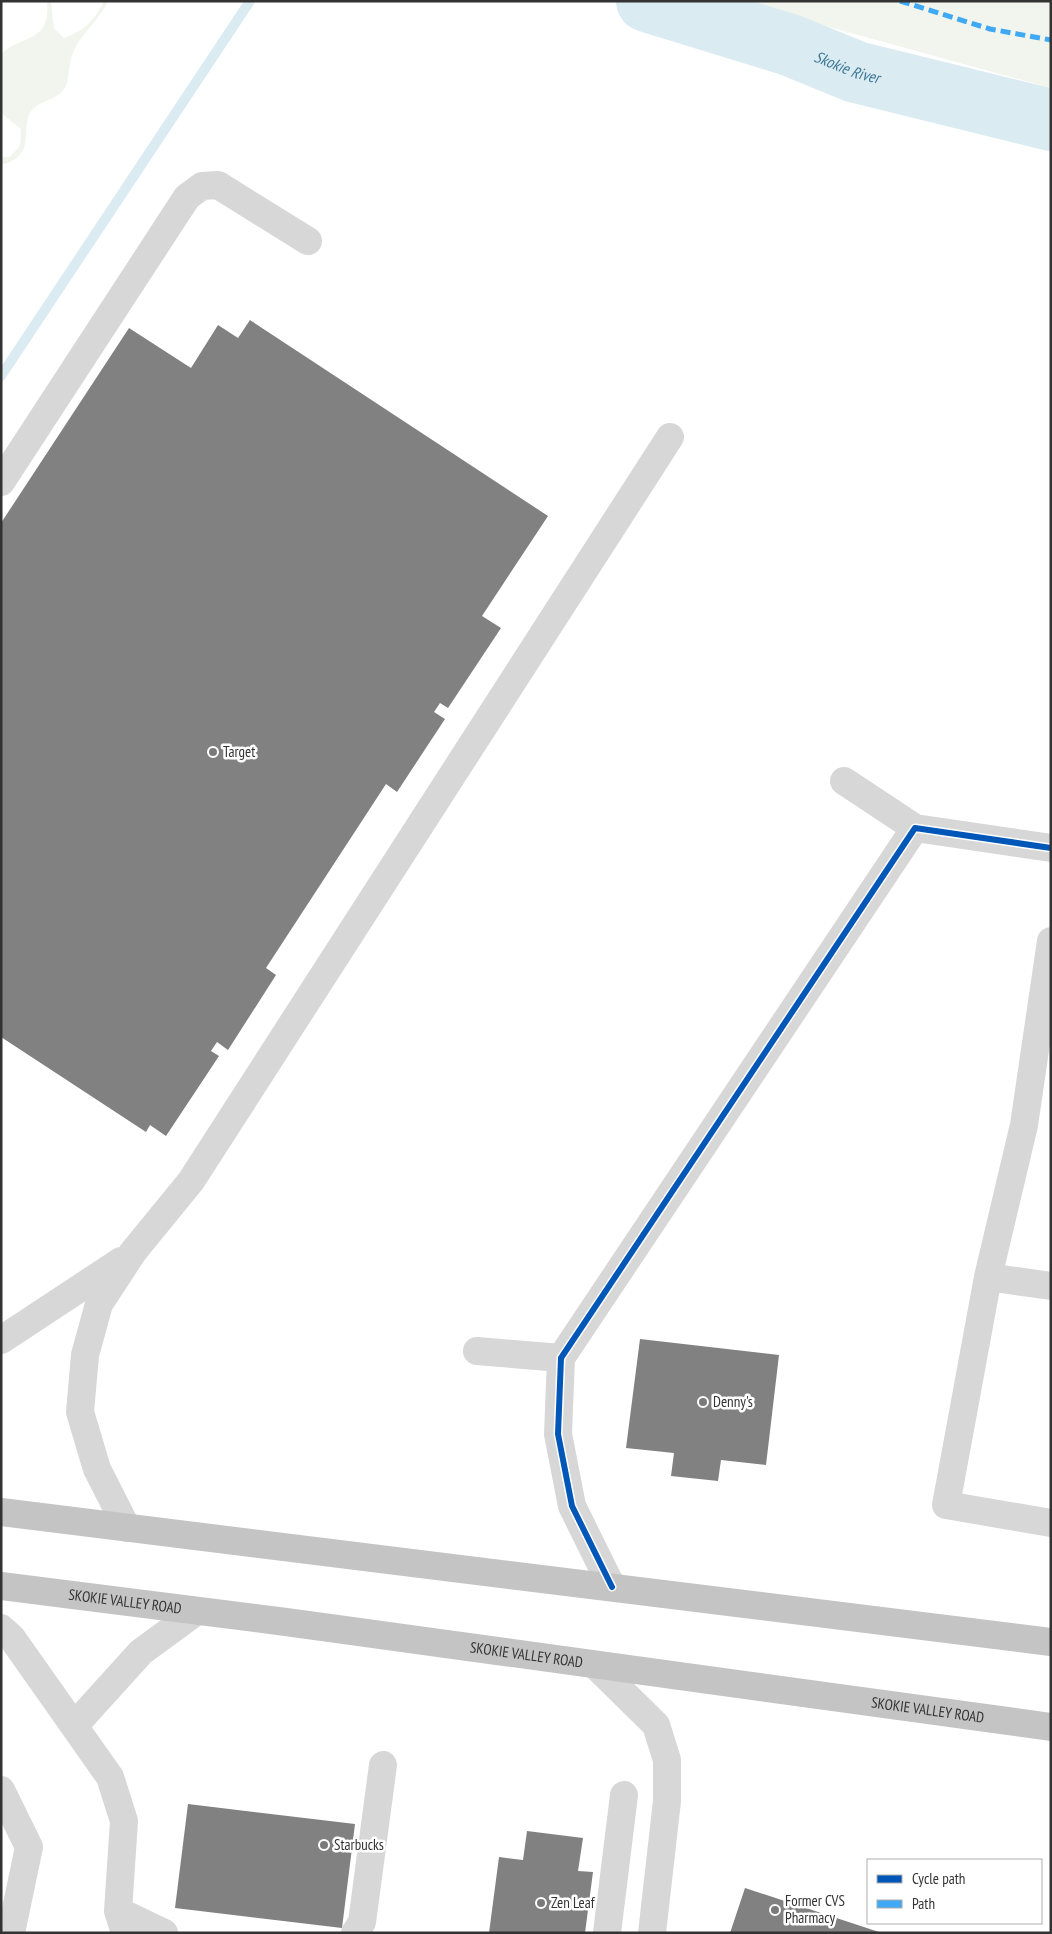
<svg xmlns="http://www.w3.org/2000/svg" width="1052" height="1934" font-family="'PT Sans Narrow',sans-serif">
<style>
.green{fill:#f2f5ed}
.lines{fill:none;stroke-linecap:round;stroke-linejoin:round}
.stream{stroke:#dbebf2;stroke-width:10}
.river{stroke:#dbebf2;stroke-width:62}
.building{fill:#818181}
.minor{stroke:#d7d7d7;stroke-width:28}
.highway{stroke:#c4c4c4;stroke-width:28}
.quiet{stroke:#3fa9f5;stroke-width:5;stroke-dasharray:10 5;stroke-linecap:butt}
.cycleway-casing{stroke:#fff;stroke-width:9}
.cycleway{stroke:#0057b8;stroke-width:6}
.poi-dot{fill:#7a7a7a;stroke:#fff;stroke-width:2}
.labels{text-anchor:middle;stroke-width:5;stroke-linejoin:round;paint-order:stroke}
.poi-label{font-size:15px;fill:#333;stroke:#fff;text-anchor:start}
.street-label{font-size:15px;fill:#333;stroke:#fff}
.water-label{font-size:16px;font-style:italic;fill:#3f7997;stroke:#fff}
</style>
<rect width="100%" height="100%" fill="#fff"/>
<!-- green -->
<path class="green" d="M47,1H51L54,28L64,38C84,31 95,20 104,1H108C99,21 79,35 72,56C68,65 70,82 64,89C54,102 38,100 30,113C22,128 32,148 15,159C10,162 7,164 1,164V157H10L20,146L21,129L1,113V54C22,34 51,44 47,1Z
M735,1H1051V88Z"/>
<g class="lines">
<!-- stream -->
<path class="stream" d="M1,376L250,1"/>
<!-- river -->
<path class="river" id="s1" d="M647,1L790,45L856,72L1051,120"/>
</g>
<!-- building -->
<path class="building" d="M250,320L548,516L482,616L501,628L448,708L440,703L434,712L445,719L397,792L386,784L266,968L276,975L228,1050L217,1042L211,1051L219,1056L166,1136L150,1125L146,1132L1,1037V523L129,328L191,368L218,325L238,338Z
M640,1339L779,1355L766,1465L721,1460L718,1481L671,1476L674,1453L626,1448Z
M188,1804L355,1824L342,1928L175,1908Z
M527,1831L583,1838L578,1871L593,1872L585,1933H489L499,1857L523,1860Z
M745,1888L879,1932V1933H730Z"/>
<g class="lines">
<!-- minor -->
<path class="minor" d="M1,482L187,197L202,186L218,185L308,241
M844,781L915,828
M1051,941L1024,1125L988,1277L1051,1286
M988,1277L946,1505L1051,1523
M1,1340L121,1261
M477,1351L561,1358
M127,1528L97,1469L80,1412L85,1355L99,1304L133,1252L191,1181L670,437
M612,1587L572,1506L558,1434L561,1358L915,828L1051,848
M1,1628L12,1638L110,1777L124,1821L118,1911L125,1933
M595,1665L656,1725L667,1760V1801L652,1933
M74,1726L141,1652L197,1611
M1,1790L29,1847L11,1933
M118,1911L164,1933
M355,1933L362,1922L383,1765
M607,1933L624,1795"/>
<!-- highway -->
<g class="highway">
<path d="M1,1512L1051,1642"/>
<path id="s2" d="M1,1586L286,1622L1051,1727"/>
</g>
<!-- quiet -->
<path class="quiet" d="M900,1L990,29L1051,40"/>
<defs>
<path id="cycleway" d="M612,1587L572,1506L558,1434L561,1358L915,828L1051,848"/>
</defs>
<!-- cycleway casing -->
<use href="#cycleway" class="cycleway-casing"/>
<!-- cycleway -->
<use href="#cycleway" class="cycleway"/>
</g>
<!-- markers -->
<g class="poi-dot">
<circle cx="213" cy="752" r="5"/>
<circle cx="703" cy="1402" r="5"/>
<circle cx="324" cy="1845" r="5"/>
<circle cx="541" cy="1903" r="5"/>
<circle cx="775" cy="1910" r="5"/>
</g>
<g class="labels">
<!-- poi labels -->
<g class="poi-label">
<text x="223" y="757">Target</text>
<text x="713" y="1407">Denny's</text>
<text x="334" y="1850">Starbucks</text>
<text x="785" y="1906">Former CVS<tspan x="785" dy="17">Pharmacy</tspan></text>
<text x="551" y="1908">Zen Leaf</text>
</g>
<!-- street labels -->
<g class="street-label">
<text dy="5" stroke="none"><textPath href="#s2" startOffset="125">SKOKIE VALLEY ROAD</textPath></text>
<text dy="5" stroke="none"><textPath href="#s2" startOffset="530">SKOKIE VALLEY ROAD</textPath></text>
<text dy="5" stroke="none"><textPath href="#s2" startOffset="935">SKOKIE VALLEY ROAD</textPath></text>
</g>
<!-- water labels -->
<g class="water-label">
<text dy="6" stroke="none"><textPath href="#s1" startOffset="211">Skokie River</textPath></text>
</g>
</g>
<!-- border -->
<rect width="1052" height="1934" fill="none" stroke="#333333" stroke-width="5"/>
<!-- legend -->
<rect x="867" y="1859" width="175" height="65" fill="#ffffff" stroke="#adadad"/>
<rect x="877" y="1875" width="25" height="8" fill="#0057b8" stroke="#adadad"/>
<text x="912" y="1884" font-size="15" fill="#333333">Cycle path</text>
<rect x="877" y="1900" width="25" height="8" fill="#3fa9f5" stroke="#adadad"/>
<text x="912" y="1909" font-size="15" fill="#333333">Path</text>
</svg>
